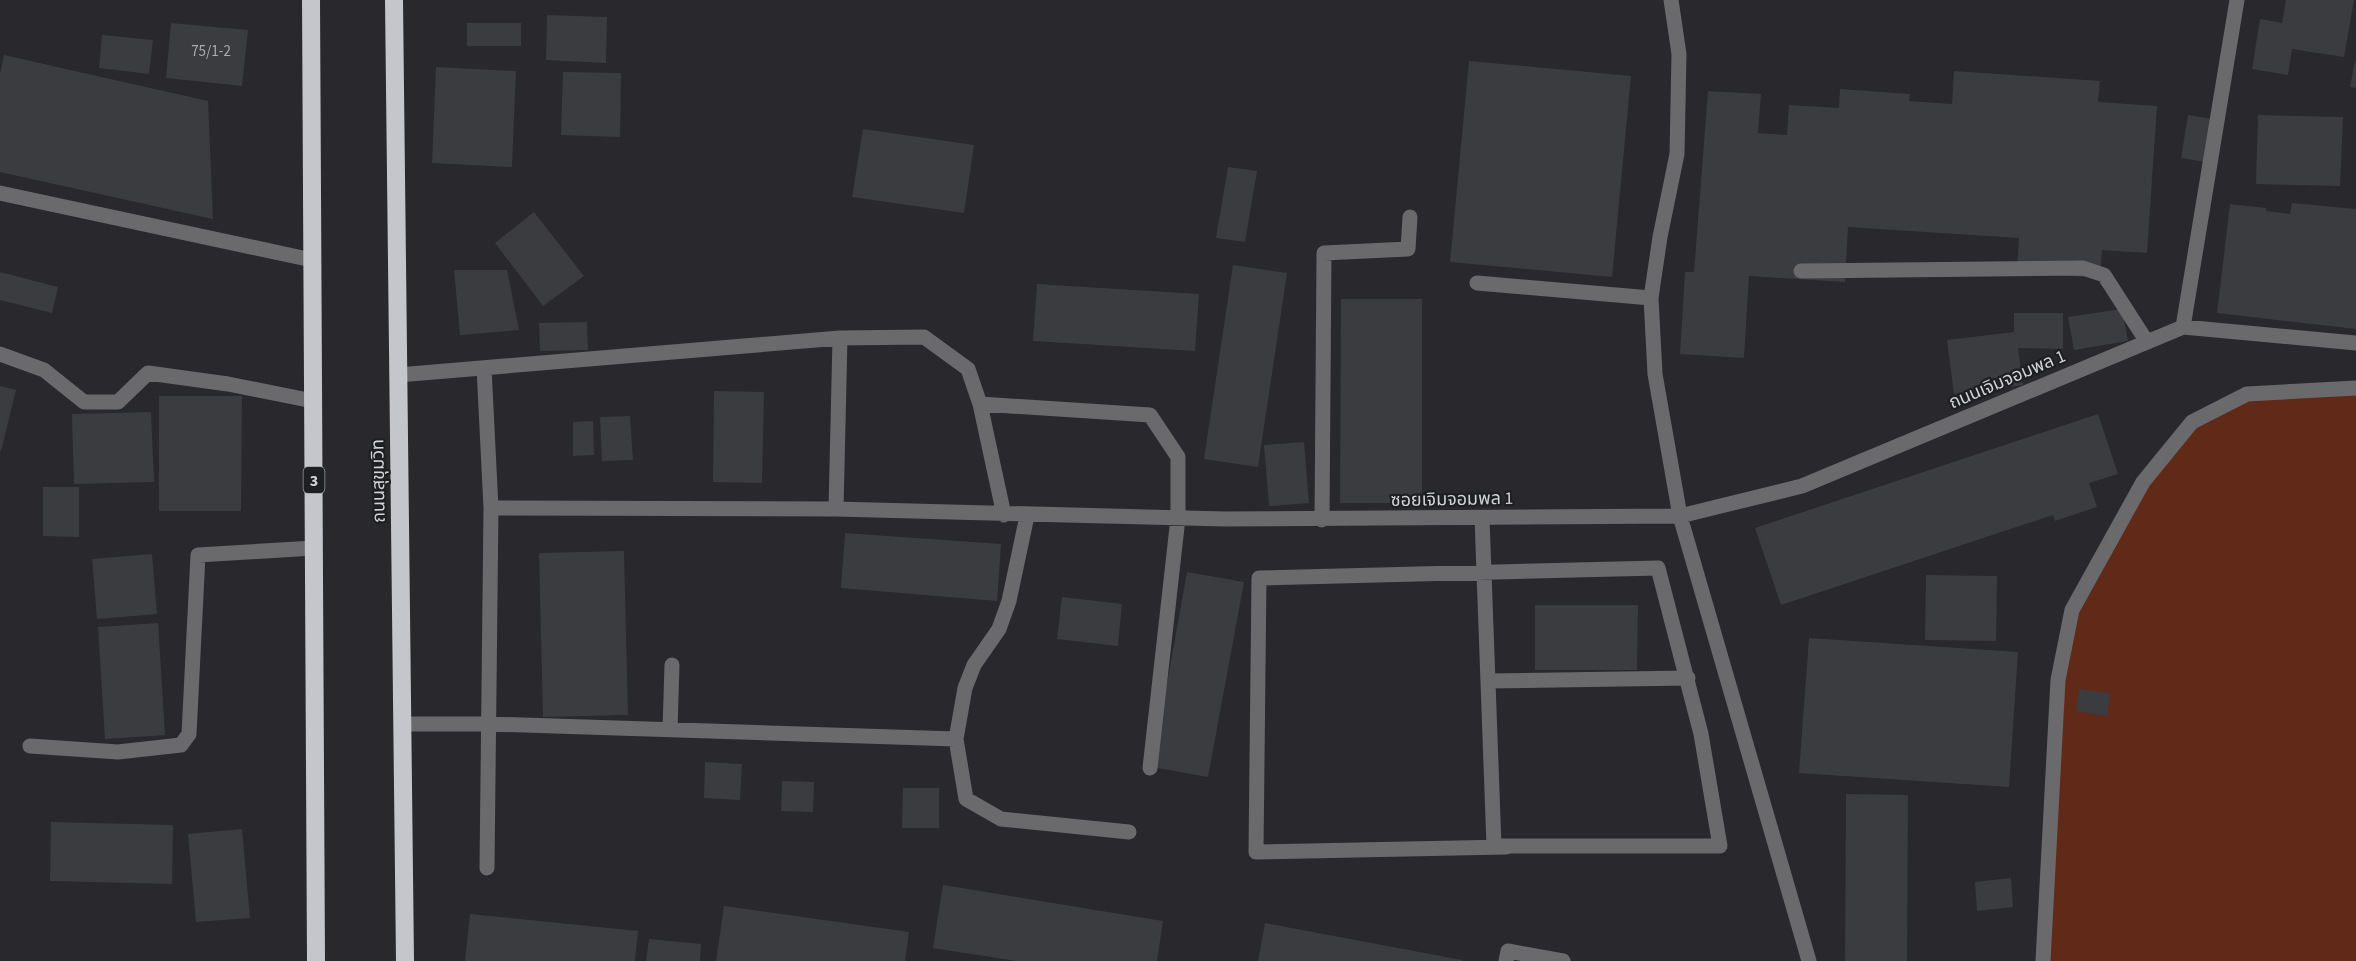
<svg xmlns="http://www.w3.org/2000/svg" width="2356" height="961" font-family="'Source Sans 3','Noto Sans Thai',sans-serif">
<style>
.grass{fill:#602918}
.building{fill:#3b3c40}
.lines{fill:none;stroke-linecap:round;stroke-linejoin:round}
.minor{stroke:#6a6a6c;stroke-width:15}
.highway{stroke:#c4c6cb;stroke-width:18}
.labels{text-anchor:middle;stroke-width:4.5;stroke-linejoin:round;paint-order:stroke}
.number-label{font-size:15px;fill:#acadb0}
.shield{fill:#1e1f23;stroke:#9c9da0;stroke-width:1.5}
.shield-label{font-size:16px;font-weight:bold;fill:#d2d3d6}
.street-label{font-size:18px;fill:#d2d3d6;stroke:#1e1f23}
</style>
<rect width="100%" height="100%" fill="#28282d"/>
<!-- grass -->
<path class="grass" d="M2356,388V961H2043L2058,680L2072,610L2143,482L2192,422L2247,394Z"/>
<!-- building -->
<path class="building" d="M2286,0H2354L2344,57L2292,49L2288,75L2252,69L2260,19L2282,23Z
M547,15L607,17L606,63L546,60Z
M171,23L248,30L242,86L166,78Z
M467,23H521V46H467Z
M102,35L153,40L149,74L99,68Z
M4,55L208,101L213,219L0,172V74Z
M1469,61L1631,76L1612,277L1450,262Z
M2355,61H2356V88L2350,87Z
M436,67L516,71L512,167L432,163Z
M1954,71L2100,81L2098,102L2157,106L2147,253L2102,250L2100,278L2017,272L2019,238L1848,227L1845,282L1749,276L1744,358L1680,354L1685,272H1694L1708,91L1761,94L1758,133L1787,135L1789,105L1839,108L1840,89L1910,94L1909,101L1952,104Z
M563,72L621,73L620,137L561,135Z
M2188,115L2212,119L2205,162L2181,158Z
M2258,115L2343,117L2340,186L2256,184Z
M863,129L974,145L964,213L852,197Z
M1228,167L1257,171L1245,242L1216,238Z
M2292,203L2356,209V329L2217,313L2230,204L2266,208V211L2290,214Z
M534,212L584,276L543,306L495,243Z
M1233,265L1287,273L1258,467L1204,459Z
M454,270H507L519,330L460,335Z
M0,272L58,287L52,313L0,300Z
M1037,284L1199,294L1195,351L1033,341Z
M1341,299H1422V503H1340Z
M2122,309L2128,341L2074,350L2068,317Z
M2014,313H2063V349L2018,348L2023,385L1954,394L1947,340L2014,332Z
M587,322L588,350L540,351L539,323Z
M0,386L16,390L1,451H0Z
M714,391L764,392L762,483L713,482Z
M159,396H242L241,511H159Z
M151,412L154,482L74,484L72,414Z
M2098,414L2118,474L2089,483L2097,507L2055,521L2053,515L1781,605L1755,528Z
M630,416L633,460L602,461L600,417Z
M593,421L594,455L573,456V422Z
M1304,442L1309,503L1269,506L1264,445Z
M43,487H79V537L43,536Z
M845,533L1001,544L997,601L841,588Z
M624,551L628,715L543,717L539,553Z
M152,554L157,614L97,619L92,559Z
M1187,572L1244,582L1208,777L1152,767Z
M1926,575L1997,576L1996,641L1925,640Z
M1062,597L1122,604L1118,646L1057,639Z
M1535,605H1638L1637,670H1535Z
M158,623L165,735L105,739L98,627Z
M1809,638L2018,652L2009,787L1799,773Z
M2079,689L2110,693L2107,716L2076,711Z
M705,762L742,764L740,800L704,798Z
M782,781L814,782L813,812L781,811Z
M903,788H939V828H902Z
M1846,794L1908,795L1907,961H1845Z
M51,822L173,825L172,884L50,881Z
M242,829L250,918L196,922L188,834Z
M2011,878L2013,907L1977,911L1975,882Z
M943,885L1163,921L1157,961H1016L933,948Z
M724,906L909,932L905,961H716Z
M470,914L638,931L635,961H465Z
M1265,923L1462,960V961H1258Z
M649,939L701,944L700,961H646Z"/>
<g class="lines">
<!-- minor -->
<path class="minor" d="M1671,0L1679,54L1677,154L1660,237L1651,298L1655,374L1680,516L1809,961
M0,193L312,260
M1801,271L2083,268L2104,275L2147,342
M1477,283L1651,298
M2183,327L2237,0
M0,354L44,370L84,402H118L148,373L228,384L313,401
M484,368L491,508L487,868
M398,375L840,338L924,337L968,369L980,404L1004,515
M980,404L1150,415L1178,457V518L1150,768
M491,508L836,509L1225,519L1680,516L1802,486L2183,327L2356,343
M836,509L840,338
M1482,518L1494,846H1720L1701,734L1658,568L1259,578L1256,852L1506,847
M1322,520L1324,253L1408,249L1410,217
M1488,681L1688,678
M402,724H489L956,739L966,799L1001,819L1129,832
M670,730L672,665
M956,739L965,688L974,665L999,629L1009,601L1027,516
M30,746L118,752L181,745L189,734L198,555L314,548
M1506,961L1508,951L1563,961
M2043,961L2058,680L2072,610L2143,482L2192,422L2247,394L2356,388"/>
<!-- highway -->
<path class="highway" d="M311,0L316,961
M394,0L405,961"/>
</g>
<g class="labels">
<!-- number labels -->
<g class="number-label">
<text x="211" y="56">75/1-2</text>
</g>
<!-- shield labels -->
<rect class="shield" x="303.5" y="467" width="21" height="26" rx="4.5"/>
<g class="shield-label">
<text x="314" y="486">3</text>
</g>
<!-- street labels -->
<g class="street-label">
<text transform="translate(2007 379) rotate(-23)" y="6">ถนนเจิมจอมพล 1</text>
<text transform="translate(378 481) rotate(-91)" y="6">ถนนสุขุมวิท</text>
<text transform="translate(1452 499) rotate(-1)" y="6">ซอยเจิมจอมพล 1</text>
</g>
</g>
</svg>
